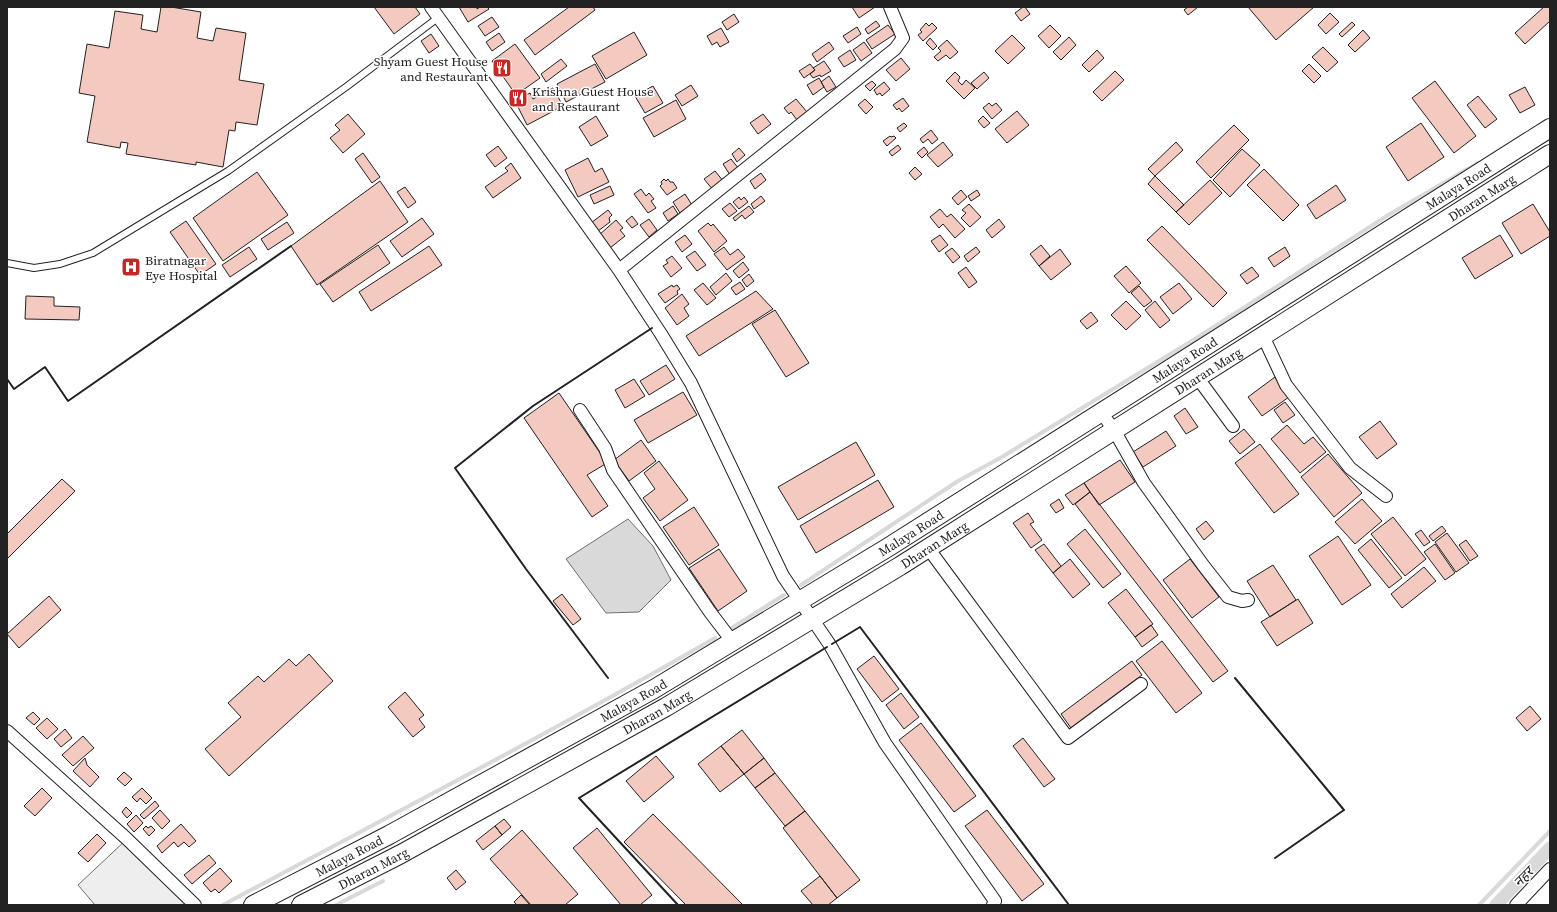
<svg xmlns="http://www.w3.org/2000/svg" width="1557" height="912" font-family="'Source Serif 4','Noto Sans Devanagari',serif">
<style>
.green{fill:#eee;stroke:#6f6f6f}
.water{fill:#d9d9d9;stroke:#6f6f6f}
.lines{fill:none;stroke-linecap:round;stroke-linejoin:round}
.stream{stroke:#d9d9d9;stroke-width:4}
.canal{stroke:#d9d9d9;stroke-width:13}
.building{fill:#f3c9c0;stroke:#222}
.service-casing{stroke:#222;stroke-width:8}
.minor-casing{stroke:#222;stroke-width:14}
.primary-casing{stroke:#222;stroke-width:20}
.service{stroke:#fff;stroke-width:6}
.minor{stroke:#fff;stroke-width:12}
.primary{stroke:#fff;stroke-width:18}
.wall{stroke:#222;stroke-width:2}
.labels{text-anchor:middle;stroke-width:3;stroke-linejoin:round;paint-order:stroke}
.poi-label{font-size:13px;fill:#222;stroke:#fff;text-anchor:start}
.street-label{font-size:13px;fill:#222;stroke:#fff}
.water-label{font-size:14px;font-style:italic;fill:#222;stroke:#fff}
</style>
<rect width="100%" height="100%" fill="#fff"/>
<!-- green -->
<path class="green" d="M127,839L195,905H95L78,885Z"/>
<!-- water -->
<path class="water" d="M628,519L653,546L671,580L639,612L606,613L566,559Z"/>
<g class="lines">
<!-- stream -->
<path class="stream" d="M801,585L958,481L1002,457L1195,339L1390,214L1478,163
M727,631L784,595
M223,905C387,817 554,731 715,638
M336,905L383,881
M1479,905L1550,831"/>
<!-- canal -->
<path class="canal" d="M1496,905L1550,848"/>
</g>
<!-- building -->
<path class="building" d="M161,7H171L201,12L197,38L213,41L216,28L246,33L239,80L264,84L257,125L236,122L235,131L229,130L223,167L196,162V165L126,154L128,143L121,142L120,148L87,142L95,96L79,93L87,44L109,48L115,11L143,15L141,29L157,32Z
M374,7H415L420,14L394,34Z
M459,7H477V9L480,7H487L489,9L468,22Z
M569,7H593L595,10L535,55L524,40Z
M852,7H875L859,18Z
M1023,7H1025L1030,14L1021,21L1015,13Z
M1188,7H1198L1188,15L1184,10Z
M1248,7H1314L1276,40Z
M1544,7H1550V21L1525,44L1515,33Z
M1330,13L1339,22L1326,34L1318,25Z
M734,14L739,22L727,30L722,22Z
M492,17L499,27L485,36L478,26Z
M876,21L880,26L868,34L865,29Z
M1352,22L1355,25L1342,37L1339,34Z
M926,23L929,26L932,23L937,28L923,41L918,35L922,32L920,30Z
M888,25L895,34L872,49L866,40Z
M1050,25L1061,36L1049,48L1038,36Z
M857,27L861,34L848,43L843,36Z
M721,28L729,42L720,47L717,42L712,45L707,36Z
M1363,30L1370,38L1355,52L1348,45Z
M634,32L647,55L606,79L592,56Z
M499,33L505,42L492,51L486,42Z
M431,34L439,46L429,53L421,41Z
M1012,35L1025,48L1008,64L995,51Z
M1069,37L1076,45L1061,60L1053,52Z
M930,38L937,46L933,50L926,43Z
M947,40L958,52L950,59L946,55L938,61L934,57L941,51L938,48Z
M829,42L834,49L817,62L812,54Z
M864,42L872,53L861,61L853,50Z
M515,44L540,78L516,95L492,61Z
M1323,47L1338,62L1327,72L1312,57Z
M850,50L856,60L844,67L838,58Z
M1097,50L1104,58L1089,72L1082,65Z
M901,58L910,69L896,81L886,70Z
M561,59L567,66L546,82L541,74Z
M824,61L831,71L821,77L820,75L813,78L810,74L815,70L813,68Z
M595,64L605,82L566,102L557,84Z
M810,64L815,70L804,78L799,71Z
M1309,64L1321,76L1314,83L1302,71Z
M1115,71L1124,80L1102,101L1093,92Z
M955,72L960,77L958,81L962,85L966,80L975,88L964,99L946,81Z
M984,72L989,78L977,89L971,83Z
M829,76L836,87L827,92L821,82Z
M819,78L824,87L813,95L807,85Z
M872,81L876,85L870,91L865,86Z
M1435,81L1476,136L1454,153L1412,98Z
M884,82L890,89L882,96L880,93L877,95L874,90Z
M691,85L698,96L682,106L675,95Z
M653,86L663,103L645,113L635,96Z
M1525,87L1535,105L1520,113L1509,95Z
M553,88L563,106L527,125L515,101L530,93L533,99Z
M1478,96L1497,119L1485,128L1467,105Z
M903,98L909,106L902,112L899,108L897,110L893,105Z
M796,99L807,112L797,120L791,112L789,114L784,108Z
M865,99L873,107L866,114L858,105Z
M676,100L686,119L654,137L643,118Z
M989,103L992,106L996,103L1002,110L992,119L983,108Z
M1017,111L1029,125L1007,143L995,129Z
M348,114L365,134L343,153L330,138L340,130L335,125Z
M763,114L771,124L758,134L750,123Z
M596,116L608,136L591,146L579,127Z
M983,116L990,123L984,128L978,121Z
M904,123L907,126L900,132L897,128Z
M1421,123L1444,157L1408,181L1386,147Z
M1234,125L1249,140L1211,178L1196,162Z
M931,130L938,139L932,144L928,139L923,143L920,139Z
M890,136L891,137L894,136L896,138L887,146L883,141Z
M943,142L953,155L938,167L927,155Z
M1176,142L1183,150L1155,176L1148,169Z
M898,145L901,149L892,156L889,152Z
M498,146L507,158L495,167L486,155Z
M924,147L928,152L922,158L917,153Z
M739,148L745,155L737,162L732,154Z
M1242,149L1260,165L1230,197L1213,180Z
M363,153L380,177L372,183L355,159Z
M588,158L595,172L602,168L609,182L578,197L565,170Z
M731,159L739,169L730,175L723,164Z
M511,163L521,178L493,198L485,187L508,171L505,168Z
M915,167L922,174L915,180L909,173Z
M1264,169L1299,205L1283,221L1247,185Z
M715,171L724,182L713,190L704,179Z
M257,172L288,215L223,261L193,218Z
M761,173L766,180L755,189L750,181Z
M1155,176L1184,205L1176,212L1148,184Z
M664,179L666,181L668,179L670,182H673L677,188L667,195L660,186L662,184L661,182Z
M1210,180L1222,193L1189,225L1176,212Z
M380,181L408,222L317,285L291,246Z
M1336,185L1346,200L1316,219L1307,205Z
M610,186L614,195L594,204L590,195Z
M405,187L416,202L408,208L397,192Z
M641,189L646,196L649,193L654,199L651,201L656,208L648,213L634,194Z
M961,190L967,197L958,205L952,198Z
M977,190L980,195L971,201L968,196Z
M685,194L692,205L680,213L673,202Z
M761,196L765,201L754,209L751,204Z
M739,197L741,200L744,197L748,202L739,209L733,202Z
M730,203L737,211L729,217L722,209Z
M969,204L981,217L970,227L961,218L966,213L962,210Z
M1533,204L1550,232V236L1521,254L1502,223Z
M673,206L678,214L668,221L663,213Z
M749,206L754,212L745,219L742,215L735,221L733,218Z
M940,209L947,217L951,214L965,229L955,238L943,224L939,228L930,217Z
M608,210L612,215L609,218L610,222L598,231L591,223Z
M632,216L638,224L632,228L626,221Z
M422,218L434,234L402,257L390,241Z
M649,219L657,230L649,237L640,225Z
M999,219L1005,227L992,238L986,230Z
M616,220L623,228L620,230L625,236L610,248L599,235Z
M186,221L216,264L200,275L170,232Z
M287,222L294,233L268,250L261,239Z
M708,223L711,226L713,224L727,241L714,252L698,231Z
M1162,226L1227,293L1213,307L1147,240Z
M685,235L692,244L682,252L675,242Z
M940,235L948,245L939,252L931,241Z
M1500,235L1513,256L1475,279L1462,258Z
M378,245L390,263L333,302L320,284Z
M1041,245L1050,256L1039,266L1030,254Z
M429,246L442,265L371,311L359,292Z
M249,247L257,259L230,277L222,265Z
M724,247L730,255L738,249L745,257L727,270L714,254Z
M976,247L980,252L968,262L964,256Z
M1285,247L1290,256L1274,267L1268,258Z
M952,248L960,257L953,263L945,253Z
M1060,249L1071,264L1051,280L1039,266Z
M695,251L706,265L697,271L686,257Z
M672,256L682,268L671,277L663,266L668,263L666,260Z
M743,262L749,270L739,278L733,271Z
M1126,266L1141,283L1129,293L1114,276Z
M966,267L977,282L969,288L958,273Z
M1252,267L1259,276L1247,284L1240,275Z
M726,273L732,281L716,295L710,287Z
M749,274L754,281L747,287L742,280Z
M740,282L745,289L736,295L731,288Z
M703,283L716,298L707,305L694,290Z
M1179,283L1192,299L1173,314L1160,297Z
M672,285L673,287L677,285L680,289L677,291L678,294L665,303L658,294Z
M1139,286L1152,301L1144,307L1131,293Z
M756,291L773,309L699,356L686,336Z
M682,294L689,304L684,308L689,316L677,325L665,308Z
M26,296L54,297V306L80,307L79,320L25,319Z
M1126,301L1141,316L1126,330L1111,315Z
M1155,301L1170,320L1160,328L1145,310Z
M775,310L809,363L786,377L752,324Z
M1091,312L1098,321L1087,329L1080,321Z
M666,365L675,379L649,395L640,381Z
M1275,377L1289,397L1262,416L1248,397Z
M634,379L645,396L625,408L615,390Z
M683,392L697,415L648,443L634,420Z
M559,393L607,463L587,475L608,506L592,517L524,418Z
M1285,402L1295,415L1283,423L1274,410Z
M1185,408L1198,427L1186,434L1174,416Z
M1380,421L1397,444L1377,459L1359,437Z
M1287,425L1304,444L1313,437L1326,452L1300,473L1271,439Z
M1244,429L1255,442L1240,454L1229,441Z
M1166,431L1176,446L1143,467L1133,452Z
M641,440L656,461L629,481L614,460Z
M856,442L875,475L798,520L778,487Z
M1260,444L1299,494L1274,513L1235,463Z
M1328,454L1362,493L1334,517L1301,477Z
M1120,460L1135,482L1099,505L1084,483Z
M659,461L688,500L660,521L643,498L655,489L644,473Z
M62,479L75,491L7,559V534Z
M878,480L894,507L816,553L800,526Z
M1084,483L1090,492L1073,505L1065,495Z
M1090,492L1228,671L1213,682L1075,504Z
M1059,499L1064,508L1056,513L1050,505Z
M1362,499L1382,521L1355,544L1335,522Z
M694,507L719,545L689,565L663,527Z
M1028,513L1034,522L1030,524L1042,540L1031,548L1013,523Z
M1393,517L1426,559L1405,576L1371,534Z
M1206,521L1214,531L1204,540L1196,529Z
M1442,526L1446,531L1433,541L1429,536Z
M1085,529L1121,574L1103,588L1067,544Z
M1421,530L1430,542L1424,546L1415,534Z
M1447,533L1469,563L1456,572L1435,542Z
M1338,536L1371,585L1342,605L1309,556Z
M1371,539L1402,578L1389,588L1358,550Z
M1466,540L1478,556L1470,561L1459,545Z
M1044,544L1061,566L1053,573L1035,550Z
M1435,544L1455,573L1445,580L1424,552Z
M719,549L747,591L718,611L689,568Z
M1070,559L1090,584L1073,598L1053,573Z
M1190,559L1219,597L1192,618L1163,580Z
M1273,565L1296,600L1270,617L1247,581Z
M1424,567L1436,581L1402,608L1391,594Z
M1126,589L1153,624L1135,637L1108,603Z
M562,594L581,619L573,625L553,601Z
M49,596L61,610L19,648L7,634Z
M1298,599L1313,623L1277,646L1261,622Z
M1151,625L1158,635L1142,647L1135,637Z
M1162,641L1202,693L1176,713L1136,661Z
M309,654L333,681L229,776L205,749L241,717L228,703L258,676L264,682L289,659L296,666Z
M874,656L899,689L882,702L857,669Z
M1132,661L1142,675L1071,728L1061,714Z
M405,692L424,715L419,719L425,727L413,737L388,707Z
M901,693L919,717L904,729L886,705Z
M1530,706L1541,719L1527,731L1516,718Z
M33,712L40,719L34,725L26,718Z
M47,718L58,729L47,739L36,728Z
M921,723L976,796L954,812L899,740Z
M65,729L72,738L61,747L54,739Z
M742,730L764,758L744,774L721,746Z
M83,736L94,748L73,766L62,755Z
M1023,738L1055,779L1044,787L1013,746Z
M721,746L744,774L720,792L698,764Z
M656,756L674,777L644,802L626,781Z
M85,758L87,765L99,777L90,787L73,771Z
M764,758L775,773L755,788L744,774Z
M124,772L132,779L125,786L117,779Z
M775,773L805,811L785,826L755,788Z
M42,788L52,798L35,816L24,806Z
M142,788L152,798L146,804L140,798L137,802L132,797Z
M155,801L159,806L144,819L140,815Z
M126,807L132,813L127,818L122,812Z
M160,810L170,821L162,829L152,818Z
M987,810L1044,884L1022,901L965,826Z
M805,811L860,880L837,898L783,828Z
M653,814L743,905H686L624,842Z
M136,815L143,823L134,832L127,824Z
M504,819L511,827L502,835L495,826Z
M181,824L196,841L189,847L184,842L178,847L174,842L162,853L157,846Z
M146,826L148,828L151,826L155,830L149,836L143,829Z
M495,826L502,835L483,850L476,841Z
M597,828L652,895L640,905H621L573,848Z
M522,830L578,894L565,905H531L490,859Z
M97,834L106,843L88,862L78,853Z
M209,855L216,863L192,884L184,875Z
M220,868L232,881L219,893L215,889L211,892L203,883Z
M456,870L466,882L456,890L447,878Z
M820,876L837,898L828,905H813L801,891Z
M521,895L530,905H517L514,902Z"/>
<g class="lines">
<defs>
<path id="service" d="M7,263L34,268L60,264L93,253L228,171L346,87L439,17"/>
<path id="minor" d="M431,7L619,270L661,334L691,383L783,576L830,645L885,743L995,901L993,905
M619,270L895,49L903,38L890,7
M1263,336L1286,385L1350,468L1386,496
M1197,377L1233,426
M580,410L605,448L613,470L710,612L732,641
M1101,412L1114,430L1144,483L1203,565L1228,597L1242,601L1248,600
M928,548L1068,738L1141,684
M7,731L127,839L195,905
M1516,905L1550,869"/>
<g id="primary">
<path id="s1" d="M253,905L389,835L654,689L887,548L1550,128"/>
<path id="s2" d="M301,905L401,854L666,707L900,566L1550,154"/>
</g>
</defs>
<!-- service casing -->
<use href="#service" class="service-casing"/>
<!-- minor casing -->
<use href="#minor" class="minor-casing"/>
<!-- primary casing -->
<use href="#primary" class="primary-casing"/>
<!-- service -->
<use href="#service" class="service"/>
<!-- minor -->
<use href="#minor" class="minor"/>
<!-- primary -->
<use href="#primary" class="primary"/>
<!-- wall -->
<path class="wall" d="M7,379L14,389L45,367L68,401L291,246
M832,644L860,627L1069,905
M608,678L526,569L455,468L533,406L652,328
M1235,678L1344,810L1275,858
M678,905L579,798L827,647"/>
</g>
<!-- icons -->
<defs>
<symbol id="restaurant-square" viewBox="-11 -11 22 22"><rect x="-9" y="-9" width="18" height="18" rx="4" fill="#c62828" stroke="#fff"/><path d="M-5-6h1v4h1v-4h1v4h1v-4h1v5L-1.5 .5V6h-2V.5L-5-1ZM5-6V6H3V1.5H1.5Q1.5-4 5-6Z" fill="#fff"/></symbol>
<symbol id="hospital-square" viewBox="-11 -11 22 22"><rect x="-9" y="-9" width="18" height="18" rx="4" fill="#c62828" stroke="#fff"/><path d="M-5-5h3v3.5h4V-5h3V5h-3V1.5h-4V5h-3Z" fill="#fff"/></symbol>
</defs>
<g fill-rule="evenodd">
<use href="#restaurant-square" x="491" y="57" width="22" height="22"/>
<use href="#restaurant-square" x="507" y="87" width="22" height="22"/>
<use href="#hospital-square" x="120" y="256" width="22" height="22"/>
</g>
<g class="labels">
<!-- poi labels -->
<g class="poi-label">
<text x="488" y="66" text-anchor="end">Shyam Guest House<tspan x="488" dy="15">and Restaurant</tspan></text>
<text x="532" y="96">Krishna Guest House<tspan x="532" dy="15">and Restaurant</tspan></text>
<text x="145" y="265">Biratnagar<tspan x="145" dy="15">Eye Hospital</tspan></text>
</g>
<!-- street labels -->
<g class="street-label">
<text dy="5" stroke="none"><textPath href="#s1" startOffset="1404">Malaya Road</textPath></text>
<text dy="5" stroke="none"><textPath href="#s2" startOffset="1377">Dharan Marg</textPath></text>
<text dy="5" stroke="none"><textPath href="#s1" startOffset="1080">Malaya Road</textPath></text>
<text dy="5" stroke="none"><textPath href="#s2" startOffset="1053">Dharan Marg</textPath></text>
<text dy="5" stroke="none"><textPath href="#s1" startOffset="756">Malaya Road</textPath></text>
<text dy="5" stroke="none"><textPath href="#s2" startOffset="729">Dharan Marg</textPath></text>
<text dy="5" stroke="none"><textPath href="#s1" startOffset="432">Malaya Road</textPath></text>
<text dy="5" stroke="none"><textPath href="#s2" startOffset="405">Dharan Marg</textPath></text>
<text dy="5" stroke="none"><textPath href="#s1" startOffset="108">Malaya Road</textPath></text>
<text dy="5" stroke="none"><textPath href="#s2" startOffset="81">Dharan Marg</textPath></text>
</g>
<!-- water labels -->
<g class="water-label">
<text transform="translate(1523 877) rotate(-46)" y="5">नहर</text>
</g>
</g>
<!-- border -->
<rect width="1557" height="912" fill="none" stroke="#222222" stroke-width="16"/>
</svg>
